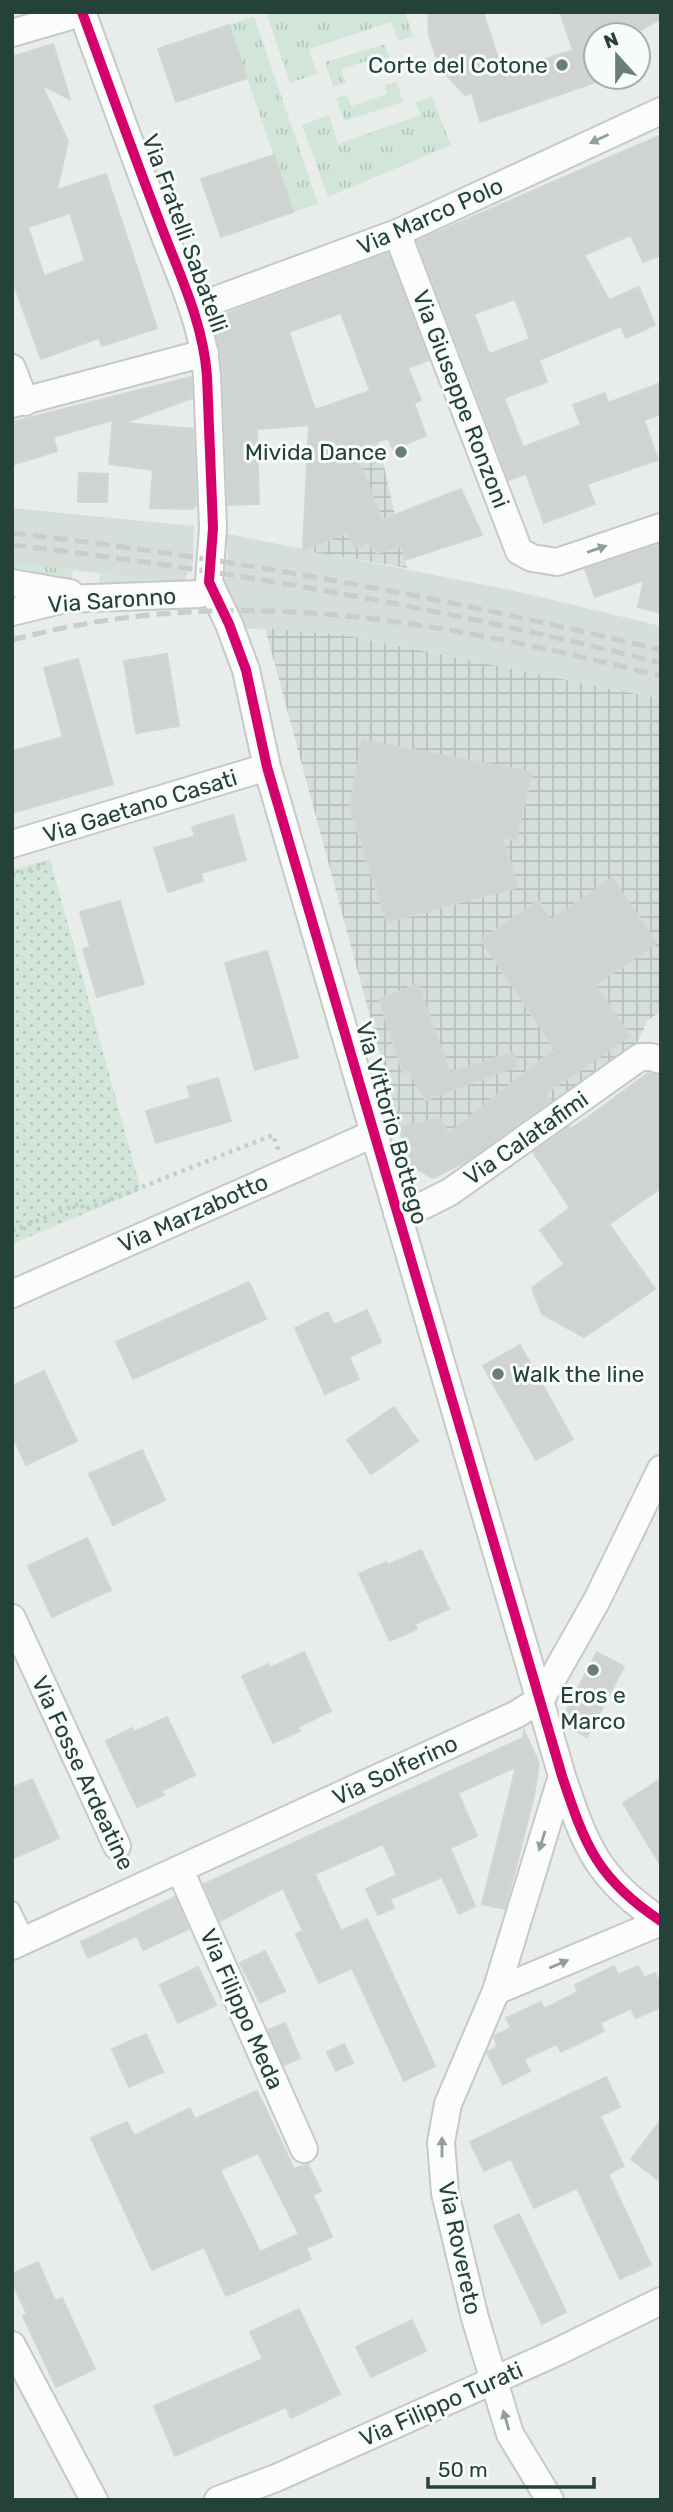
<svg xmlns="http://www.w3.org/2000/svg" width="673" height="2512" font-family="Rubik,sans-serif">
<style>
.built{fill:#d6dedb}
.industrial{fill:url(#industrial-grid)}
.grass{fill:url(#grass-tufts)}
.park{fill:url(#park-dots)}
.building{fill:#cfd4d2;stroke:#d1d6d4;stroke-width:2;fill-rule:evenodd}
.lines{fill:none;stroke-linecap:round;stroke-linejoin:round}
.service-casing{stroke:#c5cac8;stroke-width:18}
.minor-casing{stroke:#c5cac8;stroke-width:30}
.path{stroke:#c3ccca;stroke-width:4.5;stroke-dasharray:3.5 5;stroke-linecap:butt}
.service{stroke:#fcfcfc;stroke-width:14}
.minor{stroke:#fcfcfc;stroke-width:26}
.rail{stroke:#c9cdcc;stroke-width:5;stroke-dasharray:14 7;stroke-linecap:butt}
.cycleway-casing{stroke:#f7fbf9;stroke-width:15}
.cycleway{stroke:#d6006c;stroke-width:10}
.oneway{fill:#909f9b}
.poi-dot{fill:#697e78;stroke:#f7fbf9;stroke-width:2.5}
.labels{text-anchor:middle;stroke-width:6;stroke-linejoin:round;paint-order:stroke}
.poi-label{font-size:23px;fill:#24423a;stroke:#f7fbf9;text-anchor:end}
.street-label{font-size:23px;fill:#24423a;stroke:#f7fbf9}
</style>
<defs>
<pattern id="industrial-grid" width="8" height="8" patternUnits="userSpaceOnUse" patternTransform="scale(1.75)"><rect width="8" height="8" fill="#d6dedb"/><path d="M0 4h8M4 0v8" fill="none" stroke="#b8c0bd"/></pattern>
<pattern id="grass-tufts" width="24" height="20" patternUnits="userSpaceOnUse" patternTransform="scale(1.75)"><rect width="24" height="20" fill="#d1e6d8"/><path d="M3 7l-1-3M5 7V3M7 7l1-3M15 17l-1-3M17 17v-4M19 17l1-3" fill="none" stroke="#b3c6ba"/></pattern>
<pattern id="park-dots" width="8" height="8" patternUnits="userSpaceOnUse" patternTransform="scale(1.75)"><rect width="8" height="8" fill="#d1e6d8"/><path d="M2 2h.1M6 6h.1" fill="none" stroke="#b3c6ba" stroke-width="1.8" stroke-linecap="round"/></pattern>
</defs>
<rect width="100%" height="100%" fill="#e8edeb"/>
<!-- built -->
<path class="built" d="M12,508L194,526L193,562L183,583L12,563Z
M223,533L515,591L661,626V699L343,635L241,628L223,585L228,555Z"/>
<!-- industrial -->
<path class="industrial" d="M367,392L407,568L303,550L309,411Z
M265,628L343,635L661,699V1011L648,1020L635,1047L476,1156L433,1178L410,1165Z"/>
<!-- grass -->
<path class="grass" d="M266,12H405L413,36L398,41L391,22L309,49L317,74L290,83Z
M254,16L318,204L293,212L229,25Z
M385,44L392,66L381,70L377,58L341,69L345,83L333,87L325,62Z
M397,82L403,102L344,121L336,98L347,95L351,106L387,94L385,85Z
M432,97L451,145L328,197L302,125L329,115L338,144L420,115L416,102Z
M12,563L73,570L71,583L46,575H12Z
M100,573L183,583L99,586Z"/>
<!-- park -->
<path class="park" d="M50,859L141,1190L12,1244V870Z"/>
<!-- building -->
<path class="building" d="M428,12H483L503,73L573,50L560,12H661V19L631,35H596V82L480,122L472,93L465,95L448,77L436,57L429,35Z
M229,25L247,78L176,102L158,49Z
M53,44L70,99L42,85L68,141L57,190L106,174L157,328L102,346L99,338L41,359L12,279V57ZM70,213L85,261L44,276L28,227Z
M661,135V255L643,262L631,235L584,255L609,300L639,287L655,325L626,338L621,326L539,360L547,382L504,398L523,447L581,425L573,405L605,393L608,403L661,383V414L644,420L658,460L587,484L595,504L544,523L526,474L509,480L417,241ZM515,299L530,339L489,354L474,314Z
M274,155L293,212L221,237L201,179Z
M388,253L429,360L408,368L421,400L414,403L426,436L393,449L388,438L355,451L382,520L461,489L482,535L405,560L402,546L377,553L368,542L355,548L346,533L303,550L309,425L257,429L259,504L228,505L223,375L220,350L215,329L222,316L243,307ZM341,313L370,391L315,410L289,332Z
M191,377L192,398L124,423L193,429L196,506H193V509L150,508L153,470L109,464L113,420L53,437L57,451L12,465V422Z
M79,473L108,474L107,502H78Z
M661,544V613L638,607L644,580L595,597L585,569Z
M167,654L179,726L136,733L124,661Z
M78,659L113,784L12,813V751L63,737L44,668Z
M362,740L532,772L516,840L502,837L518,887L387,922L350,808Z
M233,815L246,860L201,873L203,881L168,892L154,848L195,836L192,827Z
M612,878L657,943L595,985L630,1036L546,1093L551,1101L467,1161L433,1178L410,1165L399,1128L441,1118L448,1134L555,1049L481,940L538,901L551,920Z
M120,901L144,984L97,997L83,949L90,947L80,912Z
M267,951L298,1057L255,1070L225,963Z
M418,984L450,1073L513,1052L518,1066L425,1100L410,1071L403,1073L379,999Z
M648,1073L661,1075V1188L609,1224L655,1289L584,1337L542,1314L532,1288L564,1264L540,1230L570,1208L533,1152L569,1127L570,1129L587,1118Z
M218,1078L231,1121L156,1143L146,1111L191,1098L187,1087Z
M249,1282L266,1319L133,1379L116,1342Z
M367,1310L381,1342L349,1357L359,1379L325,1394L295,1328L328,1312L334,1325Z
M520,1345L573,1439L536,1460L483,1366Z
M44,1371L77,1441L26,1465L12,1435V1386Z
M394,1407L418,1441L371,1474L347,1440Z
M142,1450L165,1500L113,1525L89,1474Z
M87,1538L111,1590L52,1617L28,1566Z
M421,1550L449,1609L415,1624L417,1629L390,1641L359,1574L386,1562L388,1565Z
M304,1652L331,1711L298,1727L300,1731L273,1743L242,1676L269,1664L270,1668Z
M597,1652L624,1667L587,1737L564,1725L562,1719Z
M167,1717L195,1775L161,1791L164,1795L137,1807L106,1741L132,1728L134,1732Z
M524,1731L539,1763L534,1796L505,1909L482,1904L516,1767L458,1793L477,1836L450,1848L475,1906L459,1914L442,1877L390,1899L394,1908L378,1915L366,1889L397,1875L383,1844L315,1874L341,1931L367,1919L435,2066L404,2081L352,1968L319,1983L296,1934L303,1931L283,1888L220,1921L204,1884L523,1738Z
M32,1779L59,1838L12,1859V1788Z
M661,1779V1866L623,1803Z
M175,1897L189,1929L143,1950L137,1936L88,1958L81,1942Z
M265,1951L285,1991L260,2003L240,1963Z
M614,1966L618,1975L638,1966L644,1978L655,1973L661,1985V2007L636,2018L631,2008L600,2023L604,2031L561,2052L557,2044L524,2059L530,2071L503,2085L487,2052L497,2047L494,2036L511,2028L506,2018L541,2002L544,2009L578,1992L575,1985Z
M198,1967L216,2005L178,2023L160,1985Z
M285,2023L300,2058L284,2065L268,2030Z
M146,2034L163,2072L129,2087L112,2049Z
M344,2044L353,2063L336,2071L327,2052Z
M606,2077L620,2107L600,2116L624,2166L608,2174L651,2265L620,2279L577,2188L534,2208L511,2159L484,2171L470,2142Z
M257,2091L294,2169L308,2164L321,2191L313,2195L332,2237L306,2248L311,2259L226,2296L204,2247L152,2270L91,2138L127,2122L134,2136L190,2108L195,2119ZM258,2153L299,2234L260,2252L220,2170Z
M661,2120V2182L631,2159Z
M519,2214L566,2312L542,2324L494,2226Z
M38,2262L55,2301L62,2298L95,2369L56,2387L23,2316L27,2314L12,2282V2274Z
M299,2309L340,2394L291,2418L286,2407L175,2456L154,2406L263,2359L250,2332Z
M412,2320L426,2351L371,2377L356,2347Z"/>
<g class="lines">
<defs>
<path id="service" d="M12,1909L27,1940"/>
<path id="minor" d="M82,12C108,83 133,153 160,223C179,274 203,321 207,376L213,528L209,582L229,624L246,670L267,767L562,1776C585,1845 597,1879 661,1921
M12,33L84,12
M397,233L519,551L532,558L557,562L661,527
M194,308L397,233L661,111
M12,368L25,402
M12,404L205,353
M12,583L70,593
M12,612L65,599L200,594L212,591
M12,844L267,767
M397,1213L424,1205L450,1192L640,1057H651L661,1060
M12,1294L373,1134
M12,1618L117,1846
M180,1870L304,2149
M12,1946L517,1714L541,1699L597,1600L661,1469
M496,1991L661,1922
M12,2345L94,2500
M218,2500L276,2478L557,2352L661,2301
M550,2500L510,2434L475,2318L445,2193L441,2142L448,2104L496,1991L562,1776"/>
</defs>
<!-- service casing -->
<use href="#service" class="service-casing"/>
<!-- minor casing -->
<use href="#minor" class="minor-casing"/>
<!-- path -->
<path class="path" d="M12,875L44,866L42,858
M12,1231L81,1203L84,1210L273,1135L279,1152"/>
<!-- service -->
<use href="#service" class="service"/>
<!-- minor -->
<use href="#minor" class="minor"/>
<!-- rail -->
<path class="rail" d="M12,533C231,558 447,598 661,650
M12,545C230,570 448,609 661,663
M12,640C236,580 442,622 661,676"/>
<defs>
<path id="cycleway" d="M82,12C108,83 133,153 160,223C179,274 203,321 207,376L213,528L209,582L229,624L246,670L267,767L562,1776C585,1845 597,1879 661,1921"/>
</defs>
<!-- cycleway casing -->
<use href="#cycleway" class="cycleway-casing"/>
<!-- cycleway -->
<use href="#cycleway" class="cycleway"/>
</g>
<!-- one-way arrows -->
<defs><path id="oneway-solid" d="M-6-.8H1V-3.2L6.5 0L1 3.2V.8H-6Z" transform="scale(1.75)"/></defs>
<g class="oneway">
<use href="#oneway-solid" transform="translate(599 139) rotate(155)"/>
<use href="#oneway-solid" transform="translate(597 549) rotate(-19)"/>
<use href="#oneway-solid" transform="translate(542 1841) rotate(107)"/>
<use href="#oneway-solid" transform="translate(559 1964) rotate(-23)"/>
<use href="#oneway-solid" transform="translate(442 2147) rotate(-90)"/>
<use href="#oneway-solid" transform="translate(506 2420) rotate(-106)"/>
</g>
<!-- markers -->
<g class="poi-dot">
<circle cx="562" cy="65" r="7"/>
<circle cx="401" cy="452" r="7"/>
<circle cx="498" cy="1374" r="7"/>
<circle cx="593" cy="1670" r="7"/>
</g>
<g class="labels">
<!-- poi labels -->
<g class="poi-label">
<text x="548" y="73">Corte del Cotone</text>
<text x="387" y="460">Mivida Dance</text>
<text x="512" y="1382" text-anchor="start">Walk the line</text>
<text x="593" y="1703" text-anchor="middle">Eros e<tspan x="593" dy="26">Marco</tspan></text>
</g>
<!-- street labels -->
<g class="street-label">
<text transform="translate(430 216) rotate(-24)" y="8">Via Marco Polo</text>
<text transform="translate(185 233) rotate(70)" y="8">Via Fratelli Sabatelli</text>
<text transform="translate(461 399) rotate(69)" y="8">Via Giuseppe Ronzoni</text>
<text transform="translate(112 600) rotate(-4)" y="8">Via Saronno</text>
<text transform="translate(140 806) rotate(-17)" y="8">Via Gaetano Casati</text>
<text transform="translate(392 1123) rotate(74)" y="8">Via Vittorio Bottego</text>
<text transform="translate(526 1138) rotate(-35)" y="8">Via Calatafimi</text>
<text transform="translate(193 1213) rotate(-24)" y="8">Via Marzabotto</text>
<text transform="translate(395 1770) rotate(-25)" y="8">Via Solferino</text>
<text transform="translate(83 1773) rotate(65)" y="8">Via Fosse Ardeatine</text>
<text transform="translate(242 2009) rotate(66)" y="8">Via Filippo Meda</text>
<text transform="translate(460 2248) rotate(78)" y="8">Via Rovereto</text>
<text transform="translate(441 2404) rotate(-24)" y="8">Via Filippo Turati</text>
</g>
</g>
<!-- border -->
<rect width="673" height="2512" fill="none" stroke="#24423a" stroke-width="28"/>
<!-- north arrow -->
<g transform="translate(617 56) rotate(339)"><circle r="33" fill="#f7fbf9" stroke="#a3b1ad" stroke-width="2"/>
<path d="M0-5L12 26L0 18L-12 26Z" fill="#697e78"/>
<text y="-10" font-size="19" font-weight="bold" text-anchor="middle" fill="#24423a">N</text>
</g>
<!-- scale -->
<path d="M428 2477v10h166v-10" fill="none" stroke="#24423a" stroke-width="3.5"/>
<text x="438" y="2477" font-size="21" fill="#24423a" stroke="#f7fbf9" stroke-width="5" paint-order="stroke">50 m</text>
</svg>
